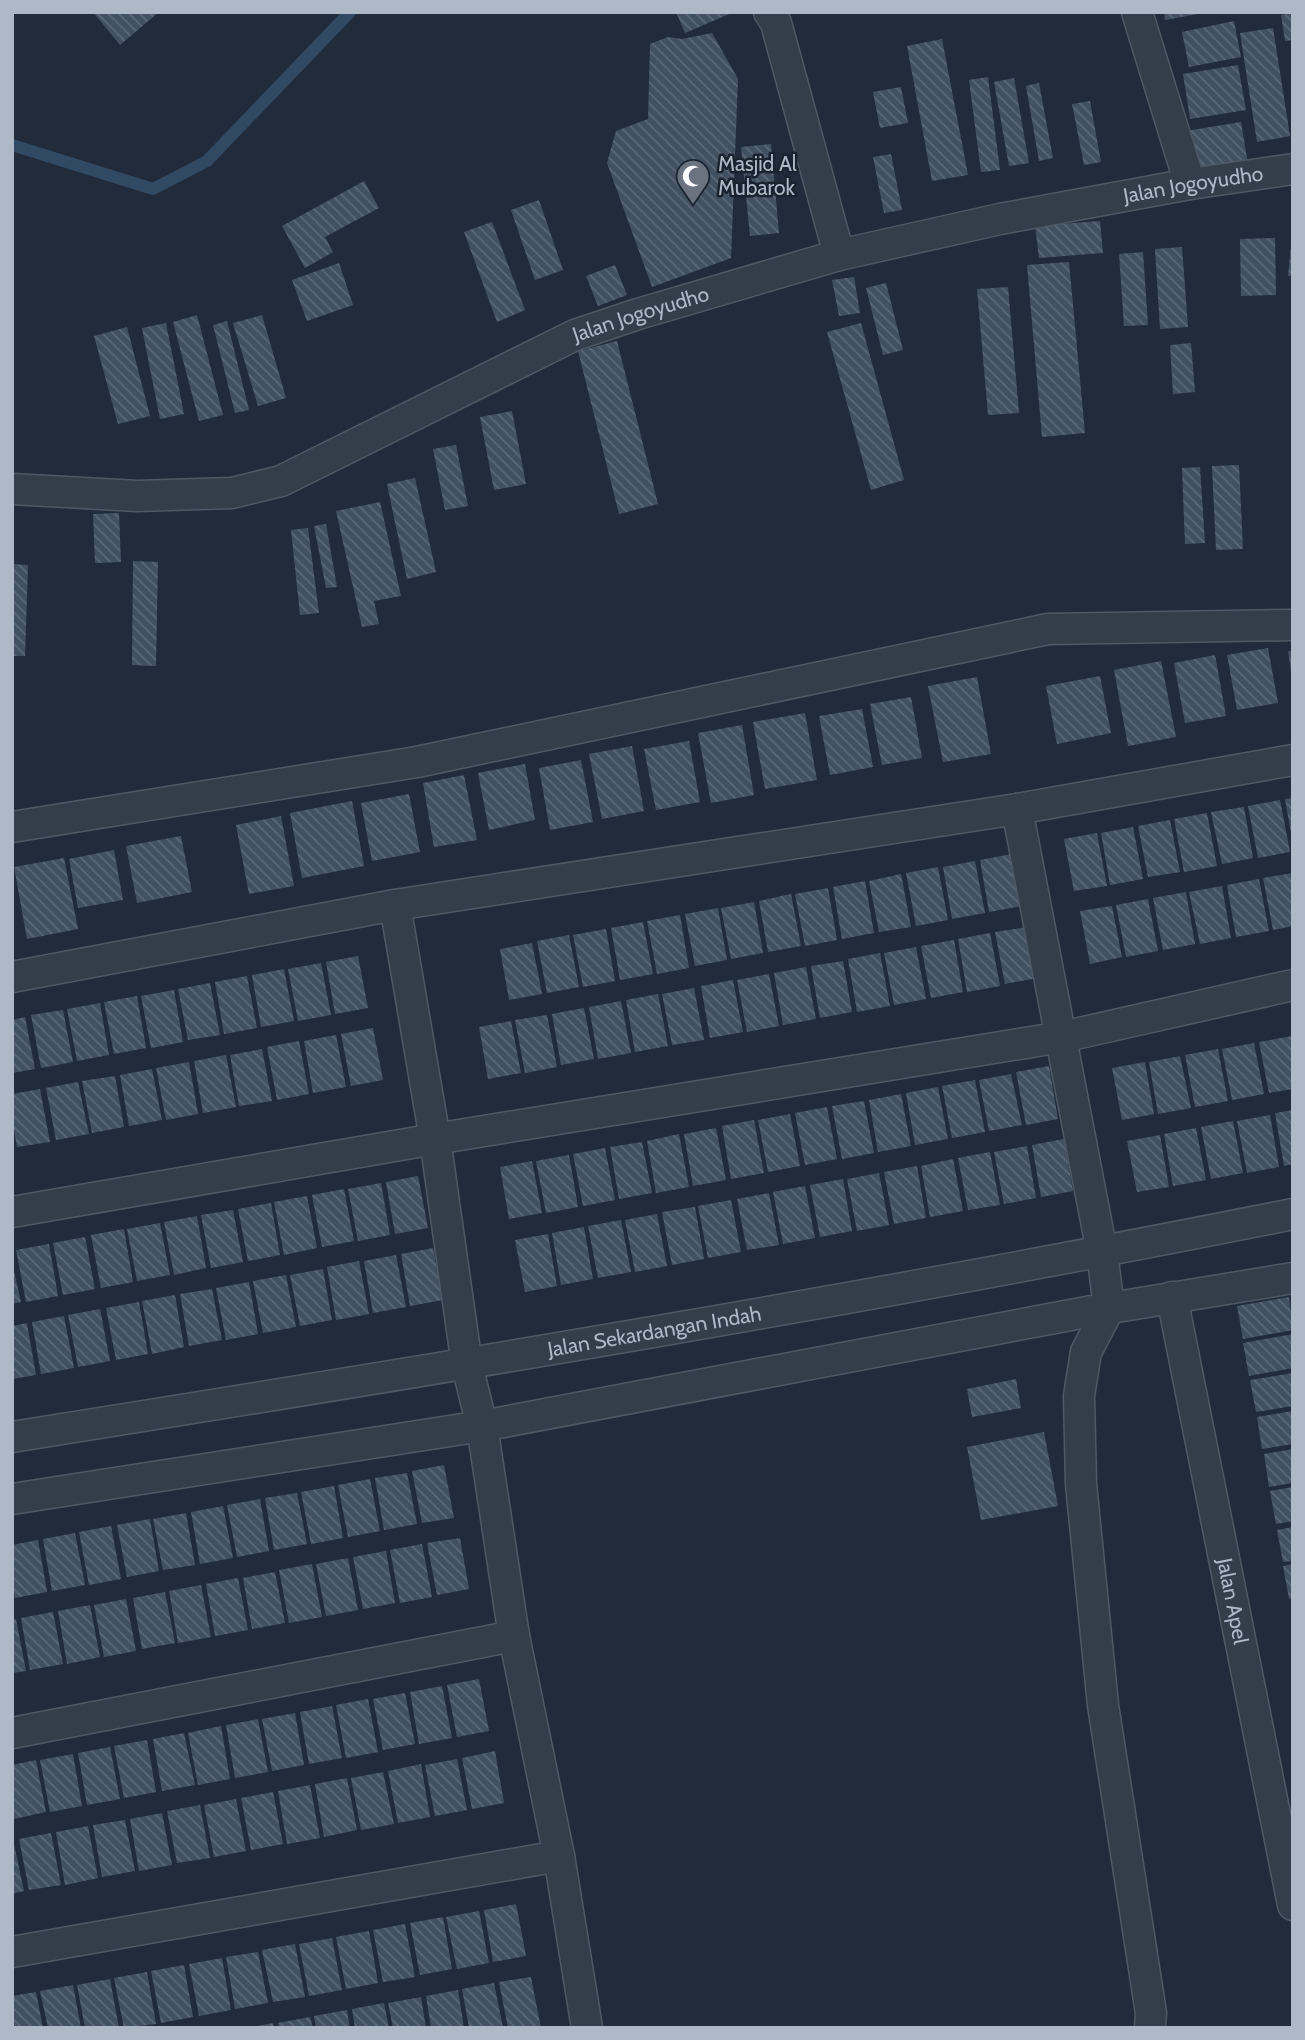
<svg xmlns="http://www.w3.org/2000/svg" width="1305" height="2040" font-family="Cabin,sans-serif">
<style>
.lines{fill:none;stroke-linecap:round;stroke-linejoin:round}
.stream{stroke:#324963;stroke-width:12}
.building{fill:url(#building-back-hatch)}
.street-casing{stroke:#4e5965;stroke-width:33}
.street{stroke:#333e4b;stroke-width:30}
.labels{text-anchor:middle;stroke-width:5;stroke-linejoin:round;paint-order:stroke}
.poi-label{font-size:21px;fill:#aeb9c7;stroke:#19232f;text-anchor:start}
.street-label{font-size:21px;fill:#aeb9c7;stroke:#19232f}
</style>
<defs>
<pattern id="building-back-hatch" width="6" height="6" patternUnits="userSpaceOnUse" patternTransform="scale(1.75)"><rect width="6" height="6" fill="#425162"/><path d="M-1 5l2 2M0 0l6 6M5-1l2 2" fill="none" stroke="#5b6877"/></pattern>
</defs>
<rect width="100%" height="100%" fill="#202c3b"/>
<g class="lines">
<!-- stream -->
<path class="stream" d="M12,145L153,189L207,161L350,12"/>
</g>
<!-- building -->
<path class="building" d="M93,12H159L120,45Z
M676,12H734L685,33Z
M1164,12H1198V14L1165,20Z
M1293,13V40L1285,41L1281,15Z
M1234,21L1241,57L1189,67L1182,32Z
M1273,28L1290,136L1257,142L1240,33Z
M712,33L738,79L731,258L652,287L607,163L616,131L648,119L650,44L668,37L682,39Z
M942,39L968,175L932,181L907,46Z
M1238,65L1246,110L1190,119L1183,74Z
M988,77L1000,170L981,172L969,80Z
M1014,78L1029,163L1009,166L994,82Z
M1039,83L1053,158L1039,161L1026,86Z
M901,87L908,123L880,128L873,92Z
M1090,101L1101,162L1084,165L1072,104Z
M1241,122L1248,164L1193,172L1186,131Z
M771,144L779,233L750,236L741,147Z
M891,154L902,210L884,213L873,157Z
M364,181L379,208L325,237L333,252L305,268L282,226Z
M539,200L563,270L535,280L511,210Z
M1100,221L1103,253L1039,258L1035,226Z
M492,222L525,310L497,322L464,232Z
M1275,238L1276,295L1241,296L1240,239Z
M1291,245H1293V276H1288Z
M1182,247L1188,327L1160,329L1155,249Z
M1143,252L1148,325L1124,326L1119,254Z
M1069,262L1085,433L1042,437L1027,265Z
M339,263L353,305L307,321L292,280Z
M615,265L627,295L598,306L586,276Z
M854,277L860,313L839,316L832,280Z
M886,283L903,350L883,355L866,288Z
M1008,287L1019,413L988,415L977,289Z
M197,315L223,415L199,421L173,322Z
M262,315L286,398L258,406L233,323Z
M227,321L249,410L235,413L213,325Z
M166,323L184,414L160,419L142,328Z
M861,323L904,480L871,490L827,332Z
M127,327L150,416L118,424L94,336Z
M617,341L658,504L619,514L578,351Z
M1191,343L1195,392L1173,394L1170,345Z
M512,411L526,484L494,490L480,417Z
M456,445L468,506L445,510L433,449Z
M1239,465L1243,549L1216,550L1212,466Z
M1200,467L1205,543L1185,544L1182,468Z
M415,478L436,572L407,579L387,484Z
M380,502L401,596L374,601L379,624L362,627L336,511Z
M119,513L121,562L95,563L93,514Z
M326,524L337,587L326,588L314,526Z
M308,528L319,613L300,615L291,530Z
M133,561L158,562L156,666L132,665Z
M12,564L28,565L25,656H12Z
M1268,648L1278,703L1237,710L1227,655Z
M1288,651H1293V672H1291Z
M1215,655L1226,716L1185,723L1174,663Z
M1161,661L1176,737L1128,746L1114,670Z
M1100,676L1111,733L1057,744L1046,686Z
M977,677L991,754L943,762L928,686Z
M911,697L922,758L882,765L870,704Z
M862,709L873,767L830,775L819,716Z
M805,713L817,780L765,789L753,722Z
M742,725L754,795L711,803L698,733Z
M689,741L700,802L656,810L644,749Z
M632,746L644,811L602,819L589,754Z
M581,760L593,822L550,830L539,768Z
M525,764L535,820L489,830L478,773Z
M464,775L477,840L434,847L423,783Z
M409,794L420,852L372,861L361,803Z
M1293,798V833H1291L1285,799Z
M1280,800L1290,852L1258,858L1248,806Z
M352,801L364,866L302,878L290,813Z
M1244,807L1253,858L1222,864L1211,812Z
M1207,813L1217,866L1184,872L1174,819Z
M281,816L294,886L249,894L236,825Z
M1170,820L1180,872L1148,877L1138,826Z
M1133,827L1143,879L1110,885L1101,833Z
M1097,833L1107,886L1074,891L1064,839Z
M181,836L192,892L137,903L126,846Z
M114,850L123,900L78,908L69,859Z
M1012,854L1022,906L989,912L980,860Z
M64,858L78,929L27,939L14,867Z
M975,861L985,913L952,919L943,867Z
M938,867L948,920L916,926L906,873Z
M1293,873V926L1273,930L1263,878Z
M901,874L911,927L879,932L869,881Z
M1259,879L1269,931L1236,937L1227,885Z
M865,881L874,933L842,939L833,887Z
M1222,886L1231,938L1200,944L1189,892Z
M828,888L837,940L805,946L795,894Z
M1186,892L1195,944L1163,950L1153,898Z
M791,894L801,946L768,952L759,901Z
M1148,899L1158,951L1126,957L1116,905Z
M754,902L763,953L731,959L721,908Z
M1112,906L1122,957L1090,964L1080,911Z
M718,908L727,960L695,966L685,914Z
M680,915L689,968L657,974L647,921Z
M643,922L653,974L620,980L611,928Z
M1027,927L1037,978L1005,984L995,932Z
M606,929L615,981L583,987L573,935Z
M990,933L1000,986L967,992L958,939Z
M569,935L579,987L547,993L537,941Z
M954,940L963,992L931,998L921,946Z
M532,943L542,994L509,1000L500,949Z
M916,947L926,999L894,1005L884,953Z
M880,953L890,1006L857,1012L848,959Z
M358,956L368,1008L335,1014L326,962Z
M843,961L852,1012L820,1018L811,966Z
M321,963L331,1015L298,1021L288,969Z
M806,967L816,1019L783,1025L774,973Z
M284,969L294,1021L261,1027L252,975Z
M769,974L779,1026L747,1032L737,980Z
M247,976L257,1028L224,1034L215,982Z
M733,980L743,1032L710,1038L701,986Z
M210,983L220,1035L188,1040L178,989Z
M694,988L704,1040L672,1045L662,994Z
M174,990L183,1042L151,1048L141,996Z
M658,994L668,1046L635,1052L626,1000Z
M137,996L146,1048L114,1054L104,1002Z
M621,1001L631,1053L598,1059L589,1007Z
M100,1003L109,1055L77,1061L67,1009Z
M584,1008L594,1059L561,1065L552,1014Z
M63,1010L73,1062L41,1068L31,1015Z
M547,1015L557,1067L525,1073L515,1020Z
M25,1017L35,1069L12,1073V1020Z
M511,1021L521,1073L488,1079L479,1027Z
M373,1028L383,1080L351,1086L341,1034Z
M336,1035L346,1087L313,1093L304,1041Z
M1292,1036L1293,1089L1269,1093L1259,1042Z
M299,1041L309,1094L277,1100L267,1047Z
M1254,1043L1264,1094L1232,1100L1222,1049Z
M262,1049L272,1101L239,1106L230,1055Z
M1218,1049L1228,1101L1195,1107L1185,1055Z
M226,1055L236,1107L203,1113L194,1061Z
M1180,1056L1191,1108L1158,1114L1149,1062Z
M189,1062L198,1114L166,1120L156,1068Z
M1145,1062L1154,1114L1122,1120L1112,1068Z
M1049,1066L1058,1119L1026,1125L1016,1072Z
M152,1069L162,1120L129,1126L120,1075Z
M1011,1074L1022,1125L989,1131L979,1080Z
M115,1076L124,1127L92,1133L82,1081Z
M975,1080L985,1132L952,1138L942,1086Z
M78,1082L89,1134L56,1140L46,1088Z
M938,1087L948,1139L915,1145L906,1093Z
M40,1089L50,1142L17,1147L12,1119V1094Z
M901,1094L911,1146L878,1152L869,1100Z
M864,1101L874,1153L842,1159L832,1106Z
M827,1107L837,1159L805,1165L795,1113Z
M1293,1110V1164L1284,1166L1275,1113Z
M790,1114L800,1166L768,1172L758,1120Z
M1270,1115L1279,1167L1247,1173L1237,1121Z
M754,1120L764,1173L731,1179L722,1126Z
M1233,1121L1243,1173L1211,1179L1201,1127Z
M716,1128L726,1180L693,1186L684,1134Z
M1196,1128L1206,1180L1173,1186L1164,1134Z
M679,1134L689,1187L656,1193L647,1141Z
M1160,1135L1169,1187L1137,1192L1127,1141Z
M1064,1139L1073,1191L1041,1197L1032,1145Z
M642,1142L652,1193L619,1199L610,1147Z
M1027,1146L1036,1198L1004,1204L994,1152Z
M605,1148L615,1200L583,1206L573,1154Z
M990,1152L1000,1205L968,1210L958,1158Z
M569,1155L578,1207L546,1213L536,1161Z
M953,1159L963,1211L930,1217L921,1166Z
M532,1161L542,1213L509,1219L500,1167Z
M917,1166L926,1218L894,1224L884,1172Z
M879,1173L889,1225L857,1231L847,1179Z
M418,1176L428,1228L395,1234L386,1182Z
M843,1179L852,1231L820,1237L810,1185Z
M381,1183L390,1235L358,1241L348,1189Z
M805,1186L815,1238L783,1244L773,1192Z
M344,1189L354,1241L322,1247L312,1195Z
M769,1193L779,1245L747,1250L737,1199Z
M307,1196L317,1248L284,1255L274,1202Z
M731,1200L741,1252L708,1258L698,1206Z
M271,1203L280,1255L248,1261L238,1209Z
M695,1207L704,1259L672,1265L662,1212Z
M233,1210L243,1262L211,1268L201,1215Z
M657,1214L667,1266L635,1272L625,1220Z
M197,1216L206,1268L174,1275L164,1222Z
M621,1220L631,1272L598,1278L588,1226Z
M160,1223L170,1275L137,1281L127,1229Z
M584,1227L593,1279L561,1285L552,1233Z
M124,1229L133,1282L101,1288L91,1235Z
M548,1234L557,1286L525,1292L515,1240Z
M85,1237L95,1289L63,1295L53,1243Z
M49,1244L58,1296L26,1302L16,1250Z
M433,1248L443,1300L410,1306L401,1254Z
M396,1255L406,1307L373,1313L364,1261Z
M359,1261L369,1314L336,1320L327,1267Z
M12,1262L21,1302L12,1304Z
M323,1269L332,1320L300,1326L290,1275Z
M286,1275L296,1327L263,1333L253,1281Z
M249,1282L258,1334L226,1340L216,1288Z
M212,1289L222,1340L189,1346L180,1294Z
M175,1295L184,1347L152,1354L142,1301Z
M1289,1297L1293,1330L1243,1339L1237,1306Z
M139,1302L148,1354L116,1360L106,1308Z
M100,1309L110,1361L78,1367L68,1315Z
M64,1316L74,1368L41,1374L32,1322Z
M27,1323L36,1375L12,1379V1326Z
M1293,1334V1368L1249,1376L1243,1343Z
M1293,1373V1406L1256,1412L1250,1380Z
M1016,1379L1021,1408L972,1417L967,1389Z
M1293,1411V1444L1262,1449L1257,1417Z
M1044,1432L1058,1506L981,1520L967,1447Z
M1293,1449V1483L1269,1487L1264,1454Z
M444,1465L454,1518L422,1523L412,1471Z
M407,1473L417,1524L384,1530L375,1478Z
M370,1479L380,1531L348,1537L338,1485Z
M334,1486L343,1538L311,1544L301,1492Z
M1293,1487V1521L1276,1524L1270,1491Z
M297,1493L307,1544L274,1550L265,1498Z
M260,1499L269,1551L237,1557L227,1505Z
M223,1506L233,1558L200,1564L191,1512Z
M186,1513L195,1565L163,1570L153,1519Z
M150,1519L159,1571L127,1577L117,1525Z
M111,1526L121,1579L89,1585L79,1532Z
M1293,1527V1561L1283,1562L1277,1530Z
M75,1533L85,1585L52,1591L43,1539Z
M460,1538L469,1589L437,1595L427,1543Z
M38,1540L47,1592L15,1598L12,1584V1545Z
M422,1544L432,1597L400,1603L390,1550Z
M386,1551L395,1603L363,1609L353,1557Z
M348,1558L358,1610L326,1616L316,1564Z
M312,1564L322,1617L289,1623L279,1570Z
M1293,1564V1598L1289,1599L1283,1566Z
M275,1572L285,1623L252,1629L243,1578Z
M238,1578L248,1630L215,1636L206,1584Z
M201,1585L211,1637L178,1643L169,1591Z
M165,1592L175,1643L142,1649L133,1598Z
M126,1599L136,1651L104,1657L94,1605Z
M90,1605L100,1657L67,1664L58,1611Z
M53,1612L63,1664L30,1670L21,1618Z
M16,1619L26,1671L12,1673V1620Z
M479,1679L489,1731L457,1737L447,1685Z
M442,1686L452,1738L419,1744L410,1692Z
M405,1693L415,1744L383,1750L373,1699Z
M368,1699L378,1752L346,1758L336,1705Z
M332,1706L342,1758L309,1764L300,1712Z
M295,1713L304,1765L272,1771L262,1719Z
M258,1719L268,1772L235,1778L226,1725Z
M221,1726L230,1779L198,1785L188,1733Z
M184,1733L195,1785L162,1791L153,1739Z
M147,1740L156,1792L124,1798L114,1746Z
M110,1747L120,1799L87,1805L78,1753Z
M495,1751L504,1803L472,1809L462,1758Z
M73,1754L82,1806L50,1812L40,1760Z
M457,1759L467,1810L435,1816L425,1765Z
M36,1760L46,1812L14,1819L12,1765Z
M421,1764L430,1817L398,1823L388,1771Z
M383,1772L394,1824L361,1830L351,1778Z
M347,1778L357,1830L324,1837L315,1784Z
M310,1785L320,1838L287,1844L278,1791Z
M273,1792L283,1844L251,1850L241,1798Z
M236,1799L246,1851L214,1857L204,1805Z
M200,1805L210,1858L177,1863L167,1811Z
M162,1813L172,1865L139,1871L130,1819Z
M125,1820L135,1871L102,1877L93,1825Z
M88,1826L98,1878L65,1885L56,1832Z
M51,1833L61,1885L29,1890L19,1839Z
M12,1835L24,1891L12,1894Z
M516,1904L526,1956L493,1962L484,1910Z
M479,1911L489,1963L457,1969L446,1917Z
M443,1917L452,1969L420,1975L410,1923Z
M405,1924L415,1977L383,1982L373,1930Z
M369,1931L378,1983L346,1989L336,1937Z
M332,1938L342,1990L309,1996L299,1944Z
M295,1944L305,1997L273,2002L262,1950Z
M258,1952L268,2003L235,2009L226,1957Z
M222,1958L231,2010L199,2016L189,1964Z
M184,1965L193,2017L161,2023L151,1971Z
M147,1972L156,2024L124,2028L114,1978Z
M531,1977L541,2028H508L499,1982Z
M110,1979L119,2028H85L77,1985Z
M494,1983L503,2028H469L462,1989Z
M73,1985L81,2028H48L40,1991Z
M458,1990L464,2028H431L426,1996Z
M36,1992L43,2028H12V1996Z
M421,1997L426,2028H393L388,2003Z
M384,2003L389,2028H355L352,2009Z
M347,2010L350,2028H316L314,2016Z
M310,2017L313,2028H279L278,2023Z
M273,2023L274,2028H257V2026Z"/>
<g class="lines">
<defs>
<g id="street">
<path d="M769,12L776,23L839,255"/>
<path d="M1137,12L1190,184"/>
<path id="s1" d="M12,489L137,496L232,493L281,481L575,335L638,314L839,255L1000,219L1190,184L1293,169"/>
<path d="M1017,809L1102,1252L1109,1308L1086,1352L1079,1396L1081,1484L1103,1705L1151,2013L1150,2028"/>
<path d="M12,827L417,762L1048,629L1293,625"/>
<path d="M395,905L435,1139L467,1365L482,1426L514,1636L559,1856L587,2028"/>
<path d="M12,977L395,905L1017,809L1293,760"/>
<path d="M12,1212L435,1139L1062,1037L1293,985"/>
<path id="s2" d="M1172,1297L1293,1905"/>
<path id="s3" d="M12,1437C440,1369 868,1299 1293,1214"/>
<path d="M12,1499L482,1426L1092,1311L1293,1278"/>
<path d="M12,1733L514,1636"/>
<path d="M12,1952L559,1856"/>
</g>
</defs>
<!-- street casing -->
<use href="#street" class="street-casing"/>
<!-- street -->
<use href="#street" class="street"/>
</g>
<!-- icons -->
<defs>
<symbol id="mosque-pin" viewBox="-11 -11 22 30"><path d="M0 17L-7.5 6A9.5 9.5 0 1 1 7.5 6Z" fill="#6b7280" stroke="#19232f"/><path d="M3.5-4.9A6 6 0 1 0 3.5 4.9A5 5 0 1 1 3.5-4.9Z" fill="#fff"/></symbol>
</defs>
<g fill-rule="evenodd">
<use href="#mosque-pin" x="674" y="157" width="38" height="52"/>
</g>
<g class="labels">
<!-- poi labels -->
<g class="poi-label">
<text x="718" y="171">Masjid Al<tspan x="718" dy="24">Mubarok</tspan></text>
</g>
<!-- street labels -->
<g class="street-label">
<text dy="7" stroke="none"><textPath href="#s1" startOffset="1236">Jalan Jogoyudho</textPath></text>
<text dy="7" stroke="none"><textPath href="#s1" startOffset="668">Jalan Jogoyudho</textPath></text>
<text dy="7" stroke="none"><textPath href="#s3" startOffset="651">Jalan Sekardangan Indah</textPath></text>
<text dy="7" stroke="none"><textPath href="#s2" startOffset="310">Jalan Apel</textPath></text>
</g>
</g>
<!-- border -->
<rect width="1305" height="2040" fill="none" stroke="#aeb9c7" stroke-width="28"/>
</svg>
